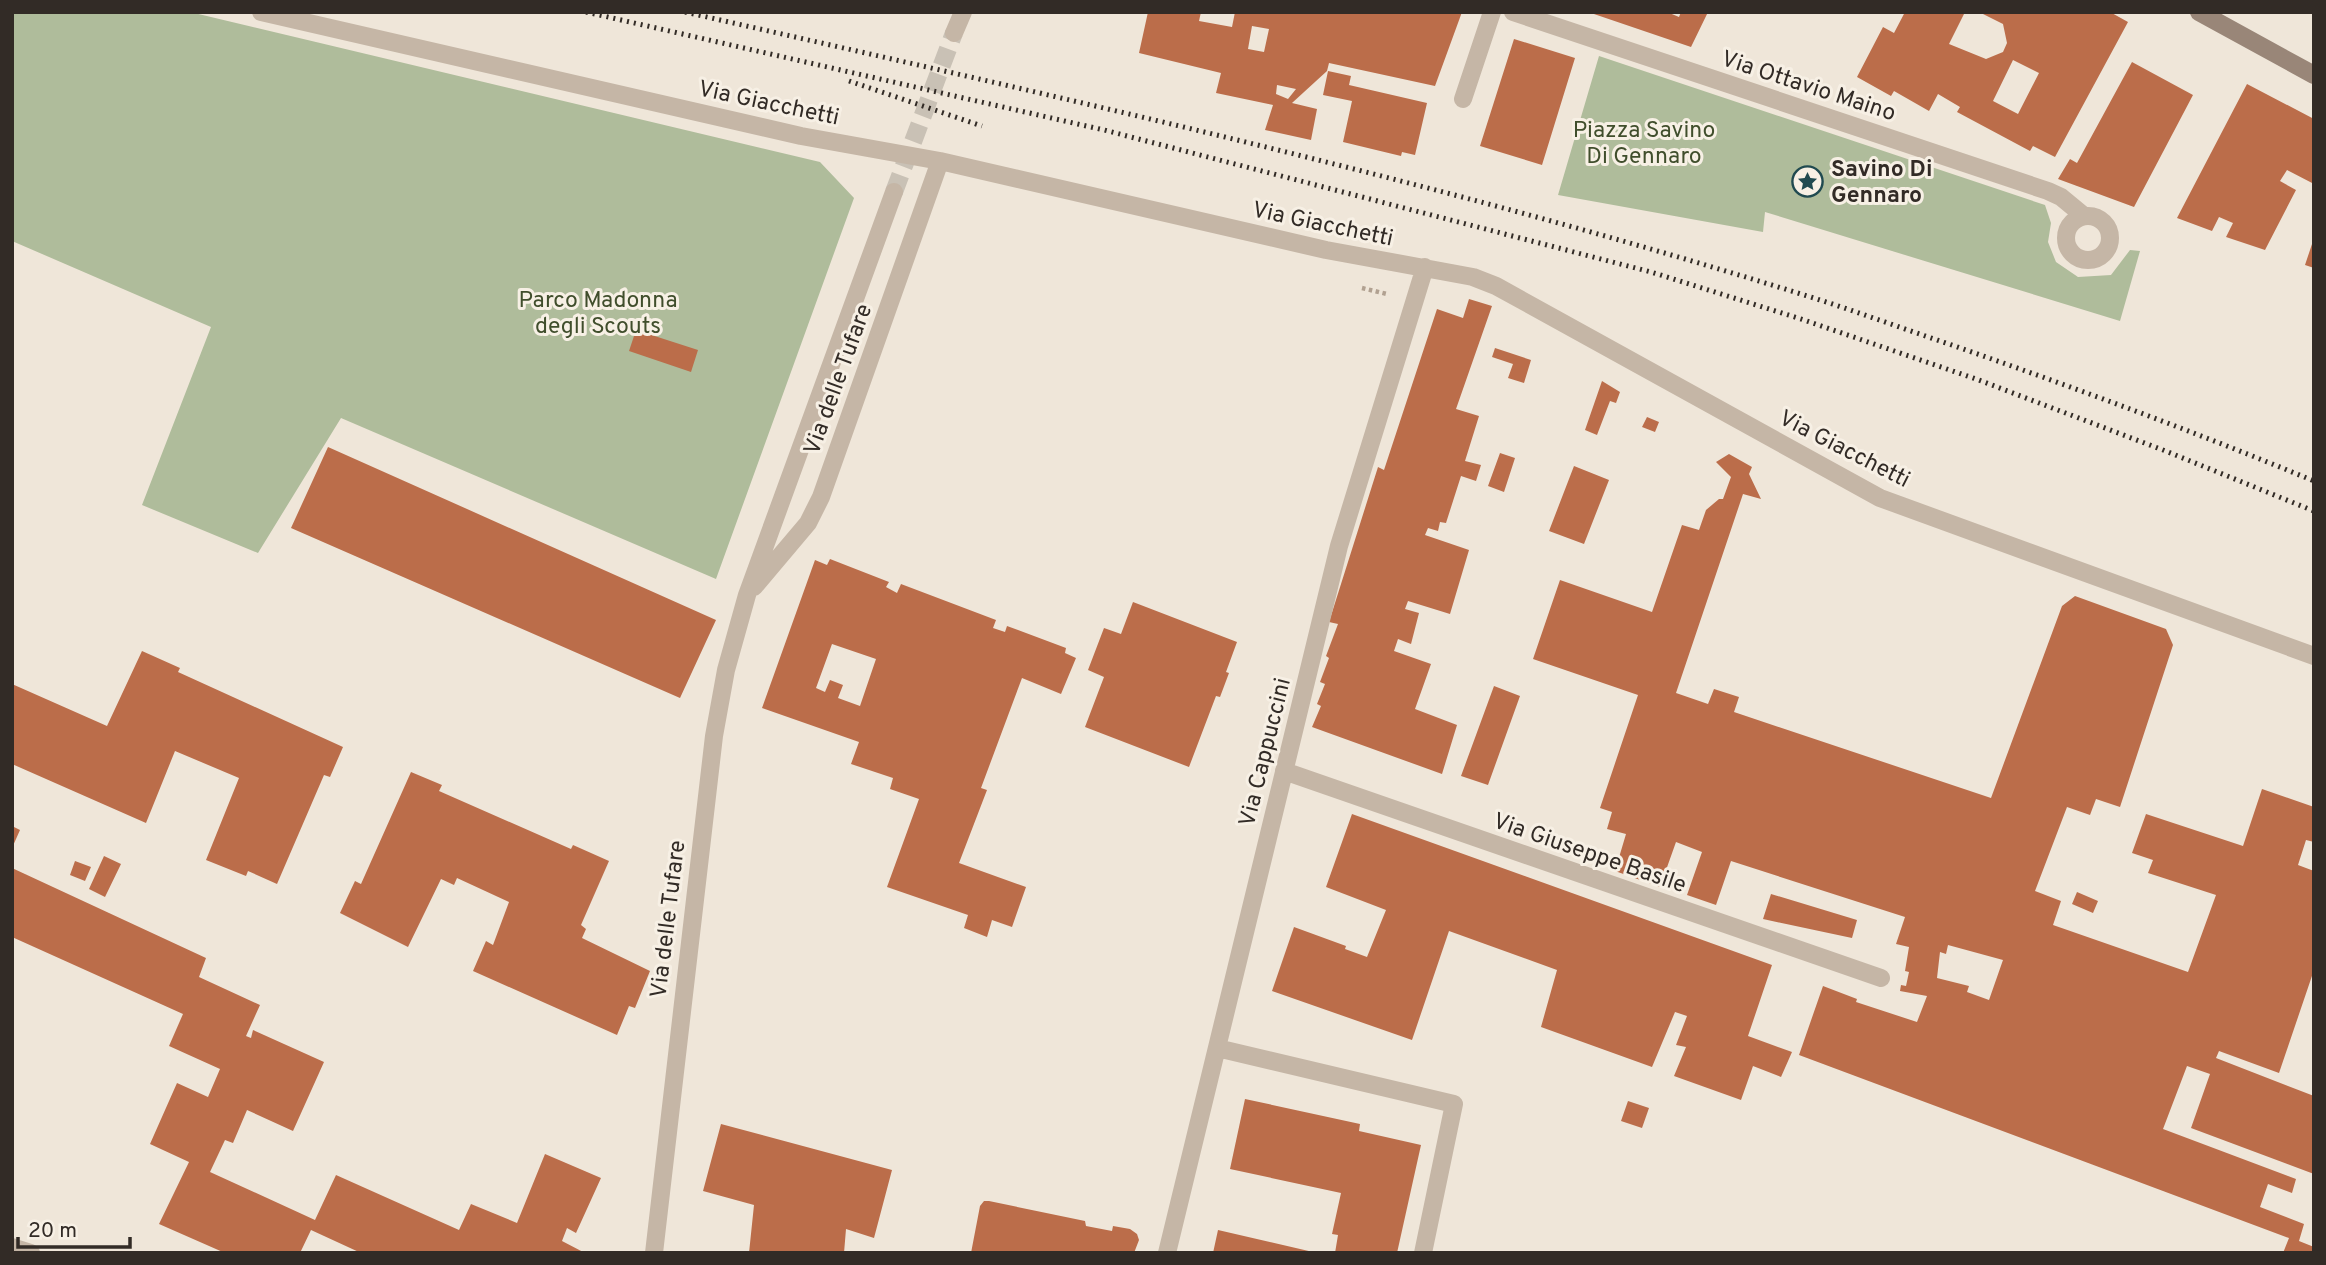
<svg xmlns="http://www.w3.org/2000/svg" width="2326" height="1265" font-family="Overpass,sans-serif">
<style>
.green{fill:#afbc9b}
.building{fill:#bb6d4a;fill-rule:evenodd}
.lines{fill:none;stroke-linecap:round;stroke-linejoin:round}
.street-tunnel{stroke:#c9c1b5;stroke-width:18;stroke-dasharray:18 9;stroke-linecap:butt}
.path{stroke:#b1a191;stroke-width:4.5;stroke-dasharray:3.5 3.5;stroke-linecap:butt}
.street{stroke:#c5b6a6;stroke-width:18}
.secondary{stroke:#998678;stroke-width:18}
.rail{stroke:#322b26;stroke-width:5;stroke-dasharray:2 5;stroke-linecap:butt}
.labels{text-anchor:middle;stroke-width:6;stroke-linejoin:round;paint-order:stroke}
.street-label{font-size:23px;fill:#322b26;stroke:#f7f0e5}
.park-label{font-size:23px;fill:#404e2c;stroke:#f7f0e5}
.poi-label{font-size:23px;font-weight:bold;fill:#322b26;stroke:#f7f0e5;text-anchor:start}
</style>
<rect width="100%" height="100%" fill="#efe6d9"/>
<!-- green -->
<path class="green" d="M12,12H190L820,162L854,198L716,579L341,418L258,553L142,505L211,327L12,241Z
M1599,56L2045,205L2051,223L2048,242L2056,262L2078,277L2111,275L2130,250L2140,251L2120,321L1765,212L1763,232L1558,195Z"/>
<!-- building -->
<path class="building" d="M1148,12H1201L1199,21L1232,27L1235,12H1462L1435,86L1329,63L1327,71L1292,103L1317,109L1311,140L1265,130L1273,105L1216,93L1221,73L1139,53ZM1252,26L1269,29L1264,52L1248,49ZM1277,85L1296,89L1288,99L1276,94Z
M1667,12L1679,17L1681,12H1708L1691,47L1591,13Z
M1905,12H1965L1949,44L1986,59L2003,52L2007,43L2003,24L1979,12H2110L2128,22L2055,157L2033,146L2030,151L1957,112L1960,107L1938,94L1929,111L1894,91L1891,96L1857,77L1883,27L1894,33ZM2013,60L2039,73L2018,114L1993,101Z
M1514,39L1575,58L1542,165L1480,146Z
M2132,62L2193,95L2134,207L2058,179L2070,159L2077,163Z
M1328,71L1351,76L1349,85L1427,103L1415,155L1402,152L1401,156L1343,142L1352,101L1323,95Z
M2247,84L2314,119V184L2287,170L2280,181L2296,190L2265,250L2226,237L2233,223L2219,217L2212,231L2177,218Z
M2313,241H2314V268L2305,265Z
M1469,299L1492,306L1456,409L1479,416L1465,461L1481,465L1476,481L1461,476L1446,523L1440,522L1438,531L1428,528L1425,535L1469,550L1450,614L1408,601L1405,609L1419,613L1411,644L1398,639L1394,651L1431,664L1415,709L1457,725L1442,774L1312,727L1321,706L1317,704L1325,684L1320,682L1329,658L1326,656L1338,624L1329,622L1378,467L1384,470L1437,309L1463,318Z
M636,330L698,350L691,372L629,351Z
M1495,348L1531,360L1524,383L1508,378L1513,364L1492,357Z
M1602,381L1620,392L1616,403L1610,401L1597,435L1585,430Z
M1647,417L1659,422L1655,432L1642,427Z
M328,447L716,620L680,698L291,528Z
M1500,453L1515,458L1504,492L1488,486Z
M1729,454L1752,467L1749,474L1761,499L1743,494L1676,693L1708,704L1714,689L1739,697L1734,712L1991,798L2062,606L2075,596L2166,629L2173,645L2120,807L2096,799L2090,815L2067,807L2035,891L2061,901L2053,925L2188,972L2216,895L2148,873L2153,860L2132,853L2146,814L2243,846L2262,789L2314,807V842L2306,840L2298,865L2314,871V970L2279,1073L2219,1051L2216,1058L2314,1096V1174L2191,1128L2210,1074L2187,1066L2163,1129L2296,1179L2292,1193L2268,1184L2260,1207L2304,1224L2299,1241L2314,1247V1253H2283L2289,1238L1799,1055L1823,986L1857,999L1856,1002L1917,1022L1927,996L1900,991L1901,985L1906,986L1909,972L1905,971L1909,947L1896,944L1905,917L1731,861L1716,905L1687,895L1702,852L1676,842L1660,887L1615,871L1626,834L1607,829L1612,812L1600,808L1638,695L1533,659L1560,580L1652,612L1682,525L1699,530L1706,510L1719,499H1723L1731,477L1716,462ZM1948,945L2003,960L1989,1000L1967,992L1969,986L1937,978L1940,952L1946,954Z
M1574,466L1609,480L1584,544L1549,531Z
M830,559L889,582L886,587L897,593L901,584L996,620L993,628L1005,632L1007,626L1066,648L1065,653L1076,658L1061,694L1022,678L981,788L987,790L959,863L1026,887L1012,927L992,920L987,937L964,928L968,915L887,887L919,799L890,789L893,778L851,764L859,742L762,708L815,560L827,565ZM832,644L876,659L860,706L838,698L843,685L830,680L825,692L816,688Z
M1133,602L1237,642L1226,672L1229,673L1220,697L1216,696L1189,767L1085,727L1104,677L1088,670L1104,628L1121,634Z
M142,651L180,668L178,672L343,747L330,777L324,775L277,884L248,871L246,876L206,860L239,778L175,751L146,823L12,764V684L107,726Z
M1494,686L1520,696L1488,785L1461,776Z
M411,772L442,785L439,791L571,849L573,845L609,861L581,925L586,929L582,938L650,971L635,1008L629,1006L617,1035L473,971L486,941L493,945L509,902L457,878L454,885L441,879L408,947L340,913L355,881L361,884Z
M1352,814L1772,965L1748,1036L1792,1052L1781,1077L1753,1066L1741,1100L1674,1076L1686,1047L1676,1045L1687,1016L1675,1012L1652,1067L1541,1027L1557,970L1449,931L1412,1040L1272,991L1294,927L1346,946L1345,949L1367,957L1386,910L1326,887Z
M12,826L20,830L12,848Z
M104,856L121,864L105,897L89,889Z
M75,861L91,867L85,881L70,875Z
M12,868L206,958L199,977L260,1005L246,1036L251,1038L253,1030L324,1062L293,1131L247,1110L233,1143L225,1140L210,1172L315,1220L336,1175L459,1230L471,1204L517,1223L545,1154L601,1178L576,1233L567,1228L562,1241L585,1253H361L311,1230L300,1253H225L159,1224L189,1162L150,1144L177,1083L208,1097L220,1069L169,1046L183,1014L12,937Z
M2077,892L2098,901L2093,913L2072,904Z
M1771,894L1857,920L1852,938L1763,919Z
M1245,1099L1360,1124L1359,1131L1421,1145L1397,1253H1335L1338,1235L1332,1234L1341,1193L1230,1169Z
M1628,1101L1649,1108L1642,1128L1621,1121Z
M721,1124L892,1170L874,1238L846,1229L844,1253H749L754,1205L703,1191Z
M984,1201H989L1085,1221L1086,1226L1112,1231L1113,1226L1130,1229L1137,1234L1139,1240L1134,1253H971L980,1206Z
M1218,1230L1313,1252V1253H1213Z"/>
<g class="lines">
<!-- street-tunnel -->
<path class="street-tunnel" d="M894,192L954,33"/>
<!-- path -->
<path class="path" d="M1362,288L1387,294"/>
<!-- street -->
<path class="street" d="M261,12L801,136L940,161L1326,250L1473,277L1496,286L1880,498L2314,656
M1513,12L2048,191L2061,197L2084,216
M954,33L963,12
M1463,99L1492,12
M2066 238a22 22 0 1 1 44 0a22 22 0 1 1-44 0Z
M754,587L808,523L821,497L940,161
M1284,771L1881,978
M1217,1048L1454,1104L1423,1253
M12,1247L31,1253
M654,1253L714,736L726,670L747,595L894,192
M1167,1253L1339,546L1425,267"/>
<!-- secondary -->
<path class="secondary" d="M2199,12L2314,75"/>
<!-- rail -->
<path class="rail" d="M586,12L1104,130L1651,272L1801,319L1976,379L2163,450L2314,511
M685,12C1059,97 1435,180 1801,294C1850,309 1898,327 1946,343C2070,386 2193,431 2314,481
M849,81L982,126"/>
</g>
<!-- icons -->
<defs>
<symbol id="sight-ring" viewBox="-11 -11 22 22"><circle r="9.5" fill="#f7f0e5" stroke="#204a50" stroke-width="1.5"/><path d="M0-6L1.8-2.2L6-1.7L2.9 1.2L3.7 5.4L0 3.3L-3.7 5.4L-2.9 1.2L-6-1.7L-1.8-2.2Z" fill="#204a50"/></symbol>
</defs>
<g fill-rule="evenodd">
<use href="#sight-ring" x="1790" y="164" width="35" height="35"/>
</g>
<g class="labels">
<!-- street labels -->
<g class="street-label">
<text transform="translate(1809 85) rotate(18)" y="8">Via Ottavio Maino</text>
<text transform="translate(769 102) rotate(12)" y="8">Via Giacchetti</text>
<text transform="translate(1323 223) rotate(12)" y="8">Via Giacchetti</text>
<text transform="translate(837 379) rotate(-70)" y="8">Via delle Tufare</text>
<text transform="translate(1845 448) rotate(27)" y="8">Via Giacchetti</text>
<text transform="translate(1264 752) rotate(-76)" y="8">Via Cappuccini</text>
<text transform="translate(1590 852) rotate(19)" y="8">Via Giuseppe Basile</text>
<text transform="translate(667 919) rotate(-83)" y="8">Via delle Tufare</text>
</g>
<!-- park labels -->
<g class="park-label">
<text x="1644" y="137">Piazza Savino<tspan x="1644" dy="26">Di Gennaro</tspan></text>
<text x="598" y="307">Parco Madonna<tspan x="598" dy="26">degli Scouts</tspan></text>
</g>
<!-- poi labels -->
<g class="poi-label">
<text x="1831" y="176">Savino Di<tspan x="1831" dy="26">Gennaro</tspan></text>
</g>
</g>
<!-- border -->
<rect width="2326" height="1265" fill="none" stroke="#322b26" stroke-width="28"/>
<!-- scale -->
<path d="M18 1237v10h112v-10" fill="none" stroke="#322b26" stroke-width="3.5"/>
<text x="28" y="1237" font-size="21" fill="#322b26" stroke="#f7f0e5" stroke-width="5" paint-order="stroke">20 m</text>
</svg>
